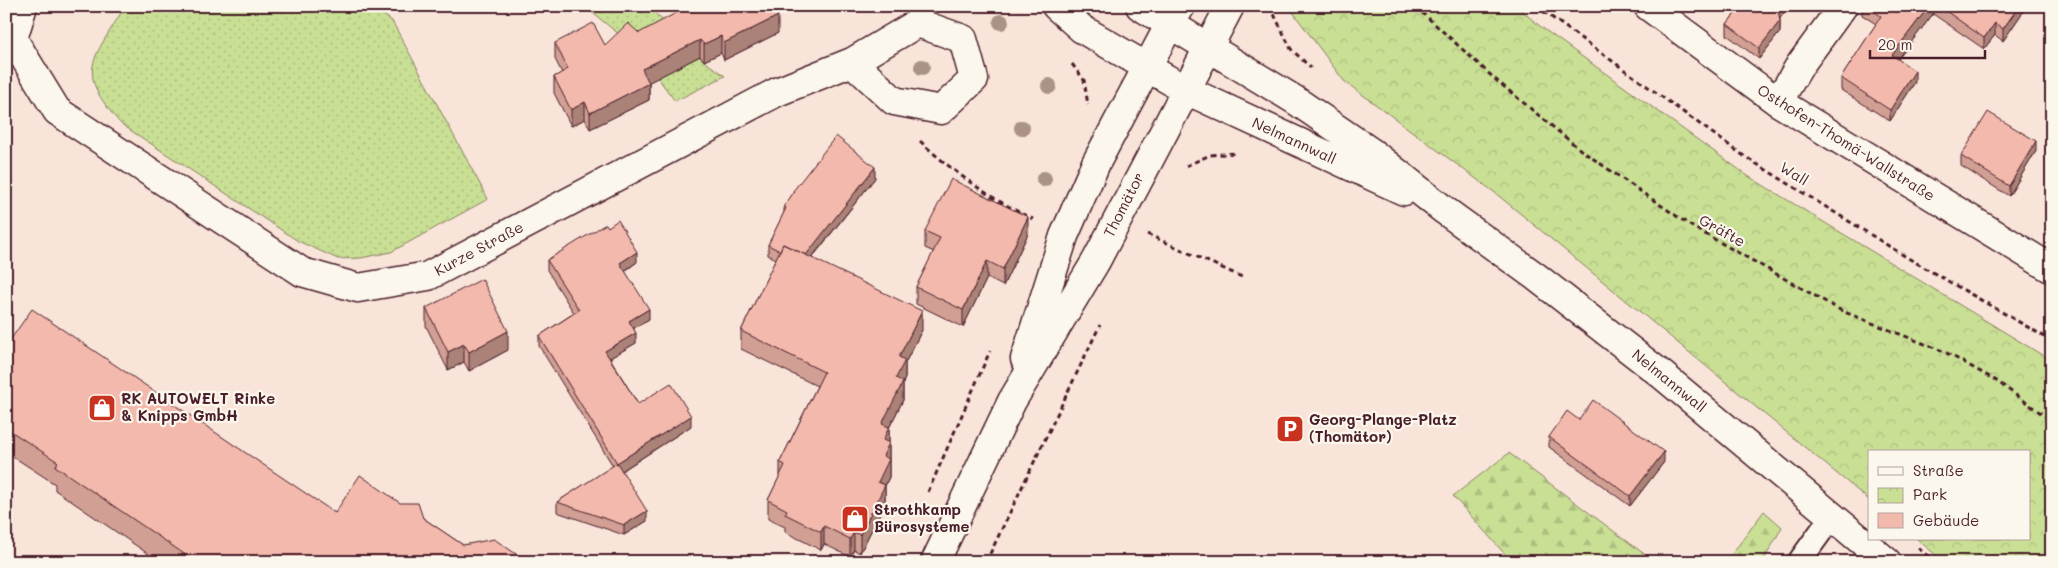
<svg xmlns="http://www.w3.org/2000/svg" width="2058" height="568" font-family="Mali,sans-serif">
<style>
.grass{fill:url(#grass-dots);stroke:#897f60}
.forest{fill:url(#forest-firs);stroke:#897f60}
.park{fill:url(#park-crowns);stroke:#897f60}
.lines{fill:none;stroke-linecap:round;stroke-linejoin:round}
.service-casing{stroke:#4a1f2b;stroke-width:26}
.minor-casing{stroke:#4a1f2b;stroke-width:31}
.tertiary-casing{stroke:#4a1f2b;stroke-width:31}
.path{stroke:#4a1f2b;stroke-width:3;stroke-dasharray:5 4;stroke-linecap:butt}
.service{stroke:#fbf7ec;stroke-width:22}
.minor{stroke:#fbf7ec;stroke-width:28}
.tertiary{stroke:#fbf7ec;stroke-width:28}
.tree{fill:#aa9288}
.wall{fill:#d19f94;stroke:#4a1f2b}
.shaded-wall{fill:#aa8278;stroke:#4a1f2b}
.building{fill:#f3b9ac;stroke:#4a1f2b}
.labels{text-anchor:middle;stroke-width:4.5;stroke-linejoin:round;paint-order:stroke}
.street-label{font-size:15px;fill:#4a1f2b;stroke:#fbf7ec}
.poi-label{font-size:15px;font-weight:bold;fill:#4a1f2b;stroke:#fbf7ec;text-anchor:start}
</style>
<defs>
<pattern id="grass-dots" width="8" height="8" patternUnits="userSpaceOnUse" patternTransform="scale(1.25)"><rect width="8" height="8" fill="#c8df94"/><path d="M2 2h.1M6 6h.1" fill="none" stroke="#adbf80" stroke-width="1.8" stroke-linecap="round"/></pattern>
<pattern id="forest-firs" width="22" height="20" patternUnits="userSpaceOnUse" patternTransform="scale(1.25)"><rect width="22" height="20" fill="#c8df94"/><path d="M5 1l3.5 6h-7zM16 11l3.5 6h-7z" fill="#adbf80"/></pattern>
<pattern id="park-crowns" width="20" height="18" patternUnits="userSpaceOnUse" patternTransform="scale(1.25)"><rect width="20" height="18" fill="#c8df94"/><path d="M2 6a3 3 0 1 1 6 0M12 15a3 3 0 1 1 6 0" fill="none" stroke="#adbf80"/></pattern>
</defs>
<rect width="100%" height="100%" fill="#f9e4d9"/>
<filter id="ink" filterUnits="userSpaceOnUse"><feTurbulence type="fractalNoise" baseFrequency=".02" numOctaves="2"/><feDisplacementMap in="SourceGraphic" scale="10" xChannelSelector="R" yChannelSelector="G"/><feConvolveMatrix kernelMatrix="1 2 1 2 8 2 1 2 1" color-interpolation-filters="sRGB"/></filter>
<g filter="url(#ink)">
<!-- grass -->
<path class="grass" d="M125,6H371L392,21L488,199L391,252L361,258L338,259L298,241L121,124C73,70 93,61 125,6Z
M584,6H648L704,61L725,76L675,101L635,47Z"/>
<!-- forest -->
<path class="forest" d="M1509,453L1655,562H1512L1453,496Z
M1764,511L1782,527L1763,562H1726Z"/>
<!-- park -->
<path class="park" d="M1290,6H1516L1541,27L1748,176L2052,361V562H1944L1917,539H2029V452H1869V500L1494,192L1344,81L1292,11Z"/>
<g class="lines">
<defs>
<path id="service" d="M1799,562L1832,516"/>
<path id="minor" d="M23,6L13,39L57,111L302,272L358,288L428,276L777,92L852,62L894,101L941,110L974,79L963,39L918,23L852,62
M1648,6L1778,102L2052,269
M1170,24L1181,6
M1186,90L1230,6
M1778,102L1800,65L1843,6"/>
<path id="tertiary" d="M1056,6L1082,29L1186,90L1404,191
M1140,6L1295,100L1371,152L1444,210L1535,276L1661,374L1887,562
M1025,359L1064,236L1096,163L1170,24
M935,562L1012,401L1096,261L1186,90"/>
</defs>
<!-- service casing -->
<use href="#service" class="service-casing"/>
<!-- minor casing -->
<use href="#minor" class="minor-casing"/>
<!-- tertiary casing -->
<use href="#tertiary" class="tertiary-casing"/>
<!-- path -->
<path class="path" d="M1270,6L1291,49L1311,68
M1415,6L1496,80L1582,151L1691,226L1842,311L1945,352L1995,380L2052,421
M1536,6L1744,156L1908,258L2052,341
M1072,64L1084,80L1088,105
M920,141C953,172 992,200 1033,219
M1186,166L1210,155L1236,153
M1147,234L1242,277
M928,492L990,351
M1918,548L1935,562
M897,562L900,555
M986,562L1100,325"/>
<!-- service -->
<use href="#service" class="service"/>
<!-- minor -->
<use href="#minor" class="minor"/>
<!-- tertiary -->
<use href="#tertiary" class="tertiary"/>
</g>
<!-- trees -->
<g class="tree">
<circle cx="1001" cy="22" r="8"/>
<circle cx="922" cy="67" r="8"/>
<circle cx="1049" cy="86" r="8"/>
<circle cx="1022" cy="128" r="8"/>
<circle cx="1044" cy="179" r="8"/>
</g>
<!-- wall -->
<path class="wall" d="M1741,6H1789L1780,18V32L1759,59L1727,35V24Z
M1862,6H2027L2003,41L1995,35L1984,49L1933,14L1898,59L1915,82L1890,121L1841,90V78L1876,24L1862,15Z
M639,33H778L724,60L721,53L704,61L700,56L649,82V100L590,129L585,119L571,126L554,93V77L562,73L555,59V43L605,45Z
M2036,151L2009,196L1961,166V156Z
M875,178L812,258L922,330L905,363V378L903,383V400L889,428V477L885,486V503L860,553L854,550L850,557L824,544L821,550L785,532V527L768,519V500L780,476V462L817,386L741,349V331L776,259L768,255V245L784,213V206L793,194V191Z
M608,227L637,262L625,271L649,319L634,328L636,343L610,358L638,404L691,426L622,471L647,521L624,535L557,512V502L613,466L539,346V336L574,313L547,270V260Z
M925,231L1028,234L1003,286L987,278L963,327L916,304V287L934,252L925,248Z
M426,308L508,350L469,371L464,362L448,370L426,326Z
M6,346L335,513L423,518L463,545L528,562H160L55,490V484L6,452Z
M1579,420L1664,462L1630,506L1549,447V437Z"/>
<!-- shaded-wall -->
<path class="shaded-wall" d="M1780,6H1789L1778,21V9Z
M1929,6H1933V14L1892,67V55Z
M2019,6H2027L2003,41V29Z
M778,16V33L724,60V43Z
M1780,21V32L1759,59V48Z
M1995,23V35L1984,49V38Z
M721,36V53L704,61V44Z
M700,40V56L642,86V69Z
M1915,71V82L1890,121V110Z
M649,83V100L590,129V113Z
M585,102V119L571,126V110Z
M2036,141V151L2009,196V186Z
M875,167V178L801,271V261Z
M1028,217V234L1003,286V269Z
M637,252V262L620,274V263Z
M987,261V278L963,327V310Z
M649,309V319L629,331V321Z
M922,311V330L905,363V378L903,383V400L889,428V477L885,486V503L860,553V535L878,482L882,424L896,378L899,357Z
M508,331V350L469,371V352Z
M636,333V343L605,361V351Z
M464,344V362L448,370V352Z
M691,416V426L617,474V463Z
M1664,452V462L1630,506V496Z
M647,511V521L624,535V525Z
M824,526V544L821,550V532Z
M854,532V550L850,557V539Z"/>
<!-- building -->
<path class="building" d="M689,6H773L778,16L724,43L721,36L704,44L700,40L642,69L649,83L590,113L585,102L571,110L554,77L568,69L555,43L593,23L605,45L628,23L639,33Z
M1741,6H1780L1778,9L1780,21L1759,48L1727,24Z
M1866,6H1929L1892,55L1915,71L1890,110L1841,78L1881,16Z
M1939,6H2019L2003,29L1995,23L1984,38Z
M1988,112L2036,141L2009,186L1961,156Z
M836,136L875,167L806,255L783,244L780,251L768,245L786,208L784,206L794,192L793,191Z
M951,179L1028,217L1003,269L987,261L963,310L916,287L940,238L925,231Z
M618,220L637,252L620,263L649,309L629,321L636,333L605,351L638,404L671,383L691,416L617,463L539,336L579,310L547,260L606,224L608,227Z
M783,244L922,311L899,357L905,360L896,378L903,382L882,424L889,427L883,440L889,443L883,456L889,459L878,482L885,485L860,535L854,532L850,539L824,526L821,532L785,514L787,510L768,500L785,465L780,462L824,372L741,331Z
M482,279L508,331L469,352L464,344L448,352L426,308Z
M32,309L335,513L360,475L400,503H418L423,518L463,545L494,539L528,562H196L55,466L58,462L6,428V346Z
M1593,400L1664,452L1630,496L1549,437L1567,411L1579,420Z
M617,463L647,511L624,525L557,502Z"/>
</g>
<!-- icons -->
<defs>
<symbol id="shop-square" viewBox="-11 -11 22 22"><rect x="-9" y="-9" width="18" height="18" rx="4" fill="#c8321e" stroke="#fbf7ec"/><path d="M-5-2.5h2.3a2.7 3.5 0 0 1 5.4 0H5L5.5 6h-11ZM-1.5-2.5h3a1.5 2.3 0 0 0-3 0Z" fill="#fff"/></symbol>
<symbol id="parking-square" viewBox="-11 -11 22 22"><rect x="-9" y="-9" width="18" height="18" rx="4" fill="#c8321e" stroke="#fbf7ec"/><path d="M-3.5-5.5H1a3.5 3.5 0 0 1 0 7H-1V5.5H-3.5ZM-1-3.4V-.6H.8a1.4 1.4 0 0 0 0-2.8Z" fill="#fff"/></symbol>
</defs>
<g fill-rule="evenodd">
<use href="#shop-square" x="86" y="392" width="32" height="32"/>
<use href="#parking-square" x="1274" y="413" width="32" height="32"/>
<use href="#shop-square" x="839" y="503" width="32" height="32"/>
</g>
<g class="labels">
<!-- street labels -->
<g class="street-label">
<text transform="translate(1294 141) rotate(25)" y="5">Nelmannwall</text>
<text transform="translate(1846 143) rotate(32)" y="5">Osthofen-Thomä-Wallstraße</text>
<text transform="translate(1794 174) rotate(32)" y="5">Wall</text>
<text transform="translate(1124 205) rotate(-63)" y="5">Thomätor</text>
<text transform="translate(1722 231) rotate(29)" y="5">Gräfte</text>
<text transform="translate(479 249) rotate(-28)" y="5">Kurze Straße</text>
<text transform="translate(1669 381) rotate(39)" y="5">Nelmannwall</text>
</g>
<!-- poi labels -->
<g class="poi-label">
<text x="121" y="404">RK AUTOWELT Rinke<tspan x="121" dy="17">&amp; Knipps GmbH</tspan></text>
<text x="1309" y="425">Georg-Plange-Platz<tspan x="1309" dy="17">(Thomätor)</tspan></text>
<text x="874" y="515">Strothkamp<tspan x="874" dy="17">Bürosysteme</tspan></text>
</g>
</g>
<!-- margin -->
<rect width="2058" height="568" fill="none" stroke="#fbf7ec" stroke-width="25"/>
<rect x="12" y="12" width="2033" height="543" fill="none" stroke="#4a1f2b" stroke-width="2" filter="url(#ink)"/>
<!-- legend -->
<rect x="1868" y="450" width="162" height="90" fill="#fbf7ec" stroke="#b4a19f"/>
<rect x="1878" y="467" width="25" height="8" fill="#fbf7ec" stroke="#b4a19f"/>
<text x="1913" y="476" font-size="15" fill="#4a1f2b">Straße</text>
<rect x="1878" y="488" width="25" height="15" fill="url(#park-crowns)" stroke="#b4a19f"/>
<text x="1913" y="500" font-size="15" fill="#4a1f2b">Park</text>
<rect x="1878" y="513" width="25" height="15" fill="#f3b9ac" stroke="#b4a19f"/>
<text x="1913" y="526" font-size="15" fill="#4a1f2b">Gebäude</text>
<!-- scale -->
<path d="M1870 50v8h115v-8" fill="none" stroke="#4a1f2b" stroke-width="2.5"/>
<text x="1878" y="50" font-size="15" fill="#4a1f2b" stroke="#fbf7ec" stroke-width="4" paint-order="stroke">20 m</text>
</svg>
